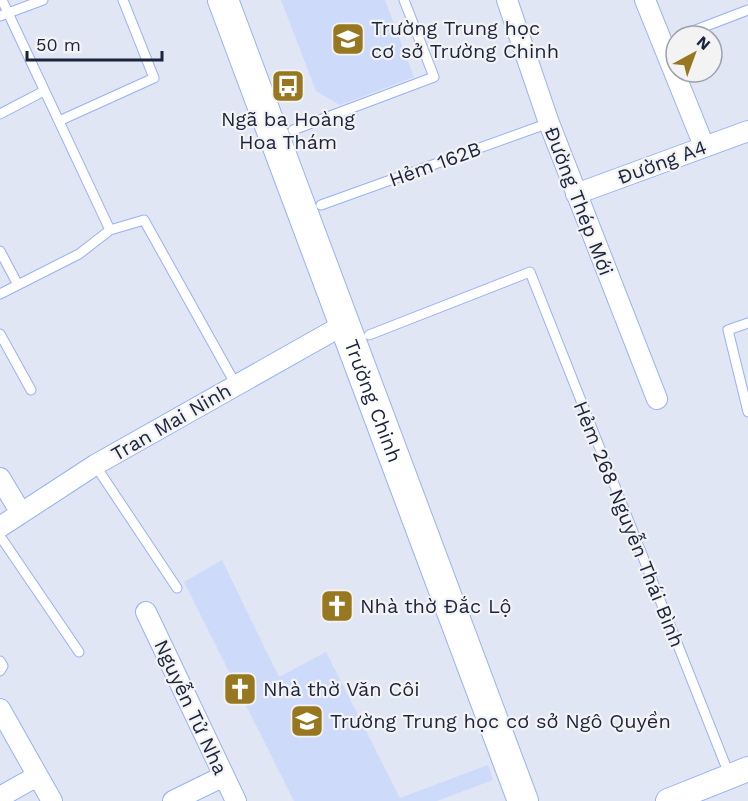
<svg xmlns="http://www.w3.org/2000/svg" width="748" height="801" font-family="'Work Sans',sans-serif">
<style>
.built{fill:#cddaf9}
.lines{fill:none;stroke-linecap:round;stroke-linejoin:round}
.service-casing{stroke:#97b1f5;stroke-width:11}
.minor-casing{stroke:#97b1f5;stroke-width:22}
.tertiary-casing{stroke:#97b1f5;stroke-width:26}
.primary-casing{stroke:#97b1f5;stroke-width:32}
.service{stroke:#fff;stroke-width:9}
.minor{stroke:#fff;stroke-width:20}
.tertiary{stroke:#fff;stroke-width:24}
.primary{stroke:#fff;stroke-width:30}
.labels{text-anchor:middle;stroke-width:4.5;stroke-linejoin:round;paint-order:stroke}
.poi-label{font-size:20px;fill:#1a243e;stroke:#f3f3f3;text-anchor:start}
.street-label{font-size:20px;fill:#1a243e;stroke:#f3f3f3}
</style>
<rect width="100%" height="100%" fill="#e0e6f4"/>
<!-- built -->
<path class="built" d="M281,0H385L414,77L340,105L316,91Z
M222,560L279,677L326,652L400,798L488,765L493,780L437,801H294L184,582Z"/>
<g class="lines">
<defs>
<path id="service" d="M2,0L110,230L144,220L236,385
M0,16L43,0
M680,36L748,10
M0,114L44,91
M59,121L154,78L123,0
M293,130L434,77L404,0
M321,205L549,123
M0,251L18,285
M0,294L79,254L110,230
M748,323L728,330L748,412
M0,334L31,390
M369,335L530,272L729,774
M95,465L177,588
M0,536L79,652
M0,661L3,666L0,671"/>
<path id="minor" d="M507,0L549,123L657,399
M645,0L704,146
M576,194L748,131
M0,478L21,513
M0,527L95,465L345,324
M146,612L236,801
M0,709L52,801
M0,797L37,776
M173,801L224,776"/>
<path id="tertiary" d="M668,801L748,769"/>
<g id="primary">
<path id="s1" d="M223,0L523,801"/>
</g>
</defs>
<!-- service casing -->
<use href="#service" class="service-casing"/>
<!-- minor casing -->
<use href="#minor" class="minor-casing"/>
<!-- tertiary casing -->
<use href="#tertiary" class="tertiary-casing"/>
<!-- primary casing -->
<use href="#primary" class="primary-casing"/>
<!-- service -->
<use href="#service" class="service"/>
<!-- minor -->
<use href="#minor" class="minor"/>
<!-- tertiary -->
<use href="#tertiary" class="tertiary"/>
<!-- primary -->
<use href="#primary" class="primary"/>
</g>
<!-- icons -->
<defs>
<symbol id="school-square" viewBox="-11 -11 22 22"><rect x="-9" y="-9" width="18" height="18" rx="4" fill="#97771f" stroke="#f3f3f3"/><path d="M0-5L7-2L0 1L-7-2ZM-4 1L0 2.5L4 1V4Q0 6-4 4Z" fill="#fff"/></symbol>
<symbol id="bus-square" viewBox="-11 -11 22 22"><rect x="-9" y="-9" width="18" height="18" rx="4" fill="#97771f" stroke="#f3f3f3"/><path d="M-5-6H5V4H4V6H2V4H-2V6H-4V4H-5ZM-3.5-4V0h7V-4ZM-3.5 1.2v1.5H-2V1.2ZM2 1.2v1.5H3.5V1.2Z" fill="#fff"/></symbol>
<symbol id="church-square" viewBox="-11 -11 22 22"><rect x="-9" y="-9" width="18" height="18" rx="4" fill="#97771f" stroke="#f3f3f3"/><path d="M-1.2-6h2.4v3.5h3.3v2.4h-3.3V6h-2.4V-.1h-3.3v-2.4h3.3Z" fill="#fff"/></symbol>
</defs>
<g fill-rule="evenodd">
<use href="#school-square" x="329" y="20" width="38" height="38"/>
<use href="#bus-square" x="269" y="67" width="38" height="38"/>
<use href="#church-square" x="318" y="587" width="38" height="38"/>
<use href="#church-square" x="221" y="670" width="38" height="38"/>
<use href="#school-square" x="288" y="702" width="38" height="38"/>
</g>
<g class="labels">
<!-- poi labels -->
<g class="poi-label">
<text x="371" y="35">Trường Trung học<tspan x="371" dy="23">cơ sở Trường Chinh</tspan></text>
<text x="288" y="126" text-anchor="middle">Ngã ba Hoàng<tspan x="288" dy="23">Hoa Thám</tspan></text>
<text x="360" y="613">Nhà thờ Đắc Lộ</text>
<text x="263" y="696">Nhà thờ Văn Côi</text>
<text x="330" y="728">Trường Trung học cơ sở Ngô Quyền</text>
</g>
<!-- street labels -->
<g class="street-label">
<text transform="translate(662 162) rotate(-20)" y="7">Đường A4</text>
<text transform="translate(435 164) rotate(-20)" y="7">Hẻm 162B</text>
<text transform="translate(579 201) rotate(69)" y="7">Đường Thép Mới</text>
<text dy="7" stroke="none"><textPath href="#s1" startOffset="428">Trường Chinh</textPath></text>
<text transform="translate(171 422) rotate(-30)" y="7">Tran Mai Ninh</text>
<text transform="translate(629 524) rotate(68)" y="7">Hẻm 268 Nguyễn Thái Bình</text>
<text transform="translate(191 707) rotate(65)" y="7">Nguyễn Tử Nha</text>
</g>
</g>
<!-- north arrow -->
<g transform="translate(694 54) rotate(41)"><circle r="28" fill="#f3f3f3" stroke="#9ca0ab" stroke-width="1.5"/>
<path d="M0-4.5L10 22L0 15L-10 22Z" fill="#97771f"/>
<text y="-9" font-size="16" font-weight="bold" text-anchor="middle" fill="#1a243e">N</text>
</g>
<!-- scale -->
<path d="M27 51v9h135v-9" fill="none" stroke="#1a243e" stroke-width="3"/>
<text x="36" y="51" font-size="18" fill="#1a243e" stroke="#f3f3f3" stroke-width="4.5" paint-order="stroke">50 m</text>
</svg>
